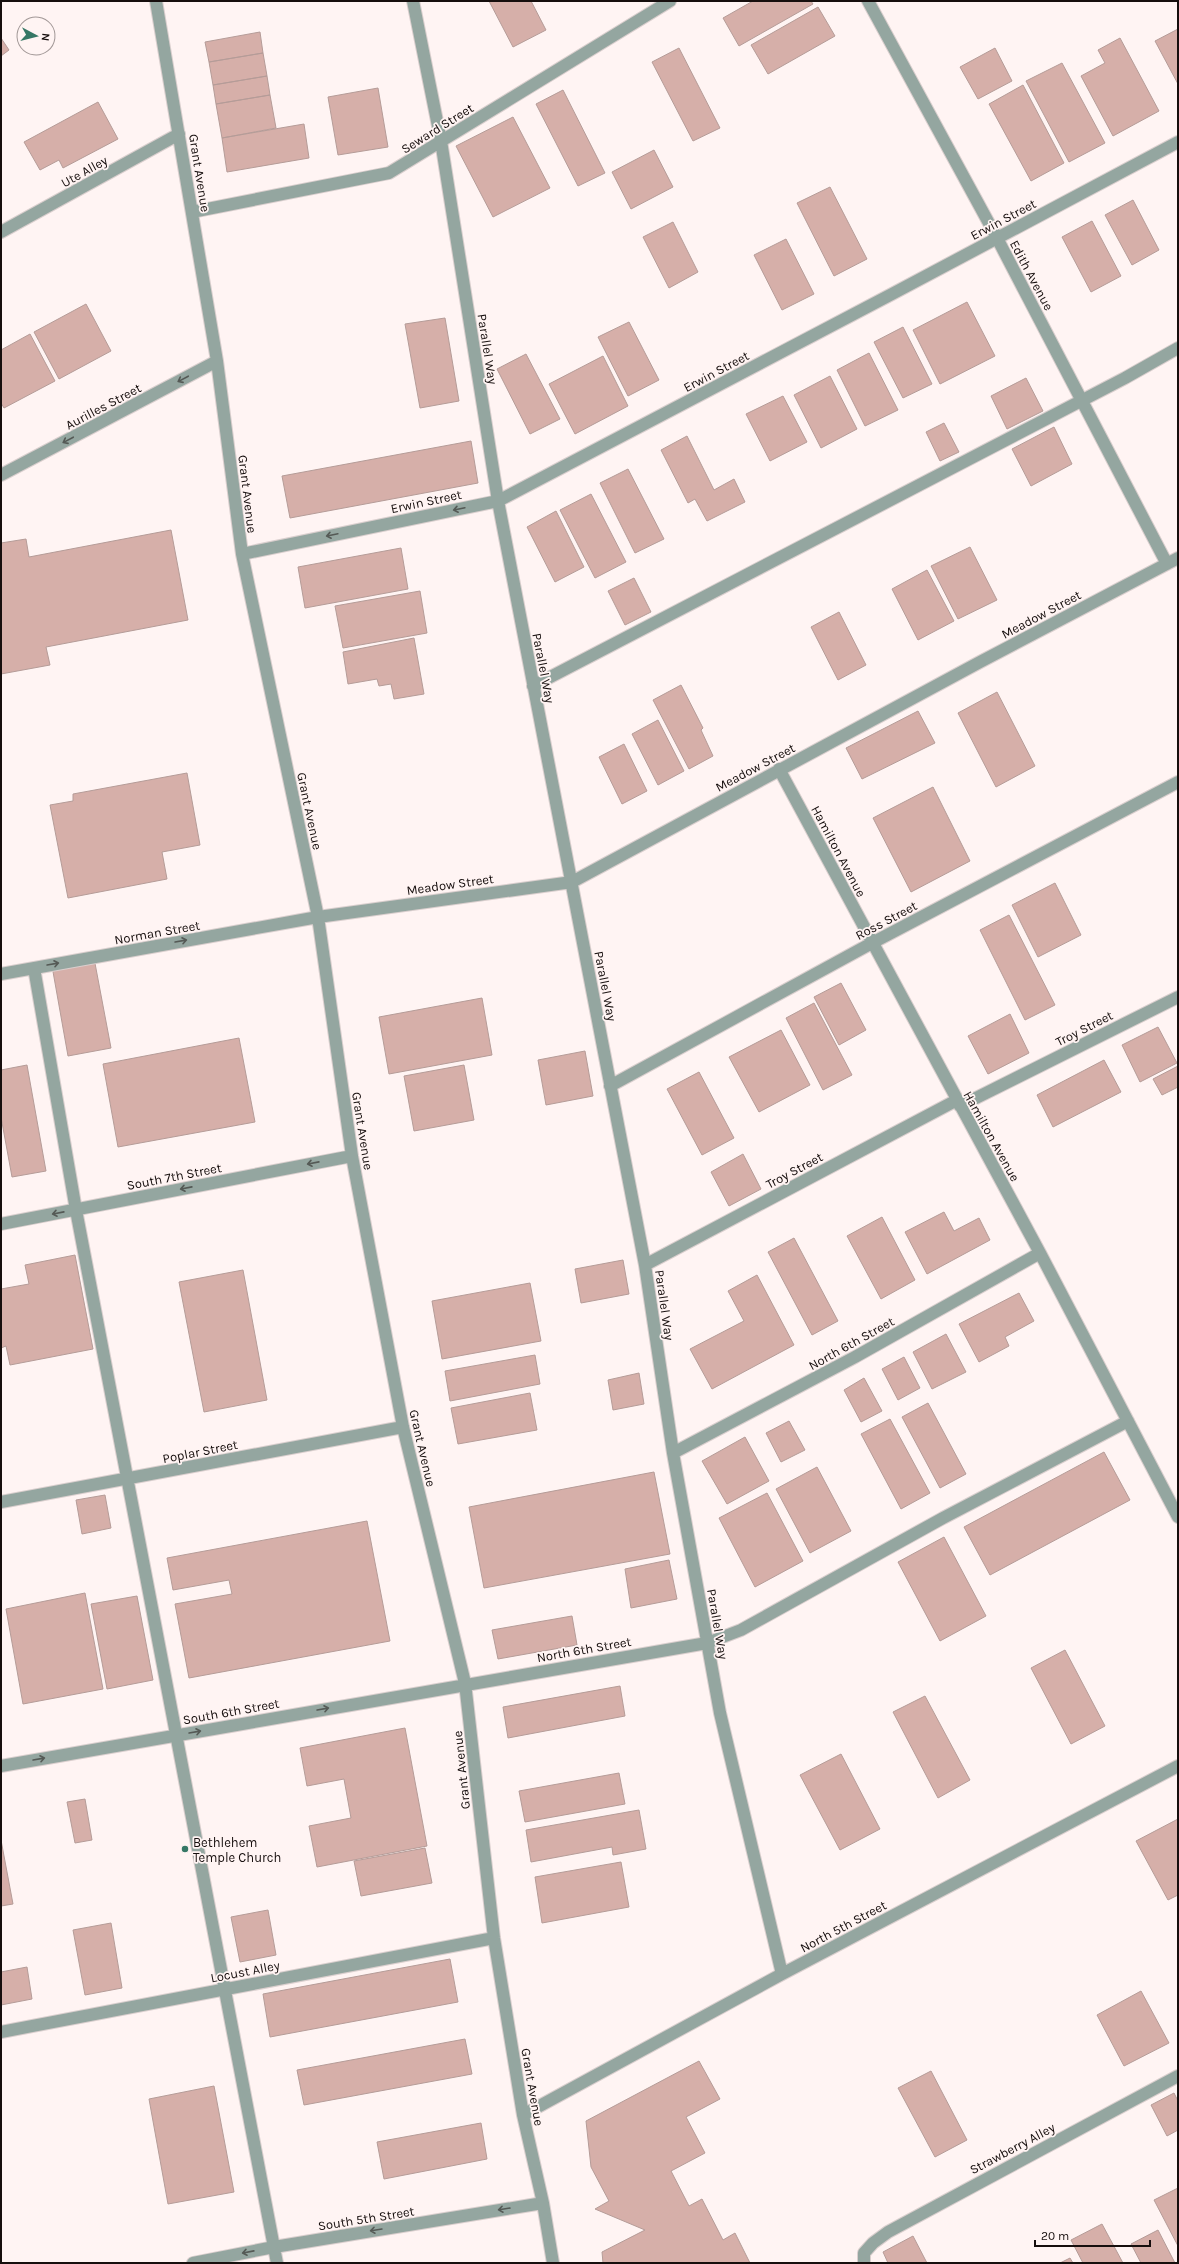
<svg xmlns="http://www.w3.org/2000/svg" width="1179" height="2264" font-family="Karla,sans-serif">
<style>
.building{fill:#d6afa9;stroke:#b59c98}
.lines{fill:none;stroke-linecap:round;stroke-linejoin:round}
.minor-casing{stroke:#dacfce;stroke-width:14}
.minor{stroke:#94a6a0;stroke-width:12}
.oneway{stroke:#555a56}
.poi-dot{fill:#367765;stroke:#fff4f3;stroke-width:1.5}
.labels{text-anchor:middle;stroke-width:3.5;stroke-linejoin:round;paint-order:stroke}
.street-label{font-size:13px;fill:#160e0d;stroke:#fff4f3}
.poi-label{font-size:13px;fill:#160e0d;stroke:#fff4f3;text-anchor:start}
</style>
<rect width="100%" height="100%" fill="#fff4f3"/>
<!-- building -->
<path class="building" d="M489,1H531L546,30L513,47Z
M753,1H811L813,4L739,46L723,18Z
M818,7L835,36L768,74L751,45Z
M1178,29V84L1155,41Z
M260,32L263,53L209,62L205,42Z
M1,38L9,50L1,56Z
M1120,38L1159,111L1113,136L1081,76L1105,63L1098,50Z
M679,48L720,128L693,141L652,62Z
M995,48L1012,81L978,99L960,67Z
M263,53L267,76L213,85L209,62Z
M1062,63L1105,143L1069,162L1026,81Z
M267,76L270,95L216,104L213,85Z
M1023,85L1064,163L1031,181L989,104Z
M378,88L388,147L338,155L328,97Z
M563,90L605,173L578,186L536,104Z
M270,95L276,128L222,138L216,104Z
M98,102L118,139L63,168L59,160L40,170L24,142Z
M513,117L550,188L493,217L456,146Z
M304,124L309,158L227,172L222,138Z
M654,150L673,187L631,209L612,172Z
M830,187L867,259L834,276L797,203Z
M1133,200L1159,250L1132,265L1105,215Z
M1092,221L1121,276L1091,292L1062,237Z
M673,222L698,272L669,288L643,237Z
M786,239L814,294L782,310L754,255Z
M967,302L995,356L940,384L913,330Z
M86,304L111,351L59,379L34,332Z
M445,318L459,401L420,408L405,324Z
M629,322L659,380L628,396L598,337Z
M903,327L932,384L903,398L874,342Z
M30,334L55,381L4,408L1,403V350Z
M869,353L898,410L865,426L837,370Z
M526,354L560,419L530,434L497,369Z
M603,356L628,406L575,434L549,384Z
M830,376L857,429L821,448L794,395Z
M1026,378L1043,411L1007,429L991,396Z
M783,396L807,442L770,461L746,414Z
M944,423L959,452L940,461L926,432Z
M1054,427L1072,464L1031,486L1012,449Z
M687,436L714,490L734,479L745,502L707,521L695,499L688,503L661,450Z
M471,441L478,483L290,518L282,476Z
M628,469L664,539L635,553L600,483Z
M591,494L626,562L595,578L560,510Z
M556,511L584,567L555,582L527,527Z
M171,530L188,620L46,647L50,665L1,674V543L26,539L29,557Z
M970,547L997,600L958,619L931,566Z
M401,548L408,589L305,608L298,567Z
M927,570L954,621L918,640L892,589Z
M634,578L651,612L625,625L608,591Z
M420,591L427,633L343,648L335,606Z
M839,612L866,665L838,680L811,627Z
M414,638L424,694L394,699L391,684L379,686L377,679L348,684L343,652Z
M681,685L703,728L701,730L713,756L689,769L653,700Z
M997,692L1035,766L996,787L958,713Z
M918,711L935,743L862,779L846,748Z
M658,720L684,771L658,785L632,734Z
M624,744L647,791L622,804L599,757Z
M187,773L200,845L162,852L167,879L68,898L50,805L73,801V794Z
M933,787L970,861L911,892L873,818Z
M1055,883L1081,935L1038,957L1012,905Z
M1009,915L1055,1005L1025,1020L980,930Z
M94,958L111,1048L68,1056L52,966Z
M841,983L866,1030L839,1045L814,997Z
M482,998L492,1055L389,1074L379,1017Z
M814,1003L852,1075L823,1090L786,1018Z
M1010,1014L1029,1053L988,1074L968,1036Z
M1158,1027L1177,1063L1140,1082L1122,1045Z
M781,1030L810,1085L759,1112L729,1057Z
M239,1038L255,1122L118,1147L103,1064Z
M585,1051L593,1096L546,1105L538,1060Z
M1104,1060L1121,1092L1053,1127L1037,1095Z
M27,1065L46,1171L12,1177L1,1117V1070Z
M464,1065L474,1120L414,1131L404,1076Z
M1178,1066V1087L1162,1095L1153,1079Z
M699,1072L734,1138L702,1155L667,1089Z
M743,1154L761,1189L729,1206L711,1172Z
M944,1212L954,1231L979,1218L990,1240L927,1274L905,1232Z
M882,1217L915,1280L881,1299L847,1236Z
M794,1238L838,1321L812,1335L768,1252Z
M75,1255L93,1349L10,1365L6,1346L1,1348V1289L29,1284L25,1265Z
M623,1260L629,1294L581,1303L575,1269Z
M243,1270L267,1400L204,1412L179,1282Z
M757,1275L794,1345L712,1389L690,1349L744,1321L728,1291Z
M530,1283L541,1341L442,1359L432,1301Z
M1019,1293L1034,1321L1005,1337L1009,1346L979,1362L959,1324Z
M946,1334L966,1372L932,1389L913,1352Z
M535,1355L540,1384L450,1401L445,1371Z
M904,1357L920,1388L898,1400L882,1369Z
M639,1373L644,1404L613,1410L608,1380Z
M864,1378L882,1411L861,1422L844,1390Z
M530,1393L537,1430L458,1444L451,1408Z
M928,1403L966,1474L940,1488L902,1417Z
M890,1419L930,1493L901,1509L861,1434Z
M789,1421L805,1450L781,1462L766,1433Z
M745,1437L769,1481L727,1504L702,1461Z
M1104,1452L1130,1500L990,1575L964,1527Z
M817,1467L851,1531L810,1553L776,1489Z
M654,1472L670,1554L484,1588L469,1507Z
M767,1493L803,1561L755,1587L719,1518Z
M105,1495L111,1528L82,1534L76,1500Z
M367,1521L390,1641L189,1678L175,1604L232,1594L229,1580L173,1590L167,1558Z
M944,1537L986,1616L940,1641L898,1562Z
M669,1560L677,1599L631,1608L625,1569Z
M85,1593L103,1689L23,1704L6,1609Z
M137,1596L153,1680L107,1689L91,1604Z
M572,1616L577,1645L498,1659L492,1630Z
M1065,1650L1105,1726L1071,1744L1031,1668Z
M620,1686L625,1716L508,1738L503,1707Z
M925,1696L970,1780L938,1798L893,1712Z
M405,1728L427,1846L317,1867L309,1826L351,1818L344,1779L307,1786L300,1748Z
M841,1754L880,1829L840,1850L800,1775Z
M619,1773L625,1804L525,1822L519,1791Z
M85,1799L92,1840L75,1843L67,1802Z
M639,1810L646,1849L613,1855L612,1847L531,1862L526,1830Z
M1178,1819V1895L1168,1900L1136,1841Z
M1,1840L13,1904L1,1906Z
M425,1848L432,1883L361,1896L354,1861Z
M621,1862L629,1907L542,1923L535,1877Z
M268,1910L276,1955L240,1962L231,1917Z
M111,1923L122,1988L85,1995L73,1930Z
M450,1959L458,2002L270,2037L263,1994Z
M27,1967L32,1999L1,2005V1972Z
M1141,1991L1169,2043L1124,2066L1097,2015Z
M465,2039L472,2074L304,2105L297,2070Z
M699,2061L720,2099L686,2117L705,2153L671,2171L689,2206L702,2199L723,2240L735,2233L750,2263H603L602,2252L645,2230L595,2209L609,2201L591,2167L586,2121Z
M931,2071L967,2140L935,2157L898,2088Z
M214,2086L234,2192L168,2204L149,2099Z
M1174,2093L1178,2101V2130L1167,2136L1151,2105Z
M481,2123L487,2159L384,2179L377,2142Z
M1178,2188V2246L1154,2200Z
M1102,2224L1123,2263H1083L1071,2240Z
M1158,2230L1175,2263H1141L1131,2244Z
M913,2236L927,2263H888L883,2252Z
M1070,2258L1073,2263H1060Z"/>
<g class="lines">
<defs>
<path id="minor" d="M156,1L217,361L242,554L318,917L352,1156L403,1427L465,1683L494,1938L523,2115L543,2203L553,2263
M413,1L441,141L498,501L645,1265L673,1453L720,1713L782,1974
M868,1L997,238L1167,564
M192,212L389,173L670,1
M1,232L179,134
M1,475L217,361
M242,554L498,501L892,294L1178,142
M533,686L1125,378L1178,348
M779,769L1040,1253L1178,1517
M34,968L76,1210L277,2263
M1,974L318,917L572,882L980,662L1178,558
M610,1086L872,943L1178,782
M960,1106L1178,997
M1,1224L352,1156
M645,1265L957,1100
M673,1453L855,1357L1040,1253
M1,1502L403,1427
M1,1766L707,1643L741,1630L943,1518L1128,1421
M1,2032L494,1938
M523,2115L782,1974L1178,1766
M193,2263L274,2247L543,2203
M864,2263V2253L873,2243L888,2232L1178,2076"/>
</defs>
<!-- minor casing -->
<use href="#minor" class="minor-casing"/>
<!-- minor -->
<use href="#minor" class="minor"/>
</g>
<!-- one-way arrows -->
<defs><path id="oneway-shaft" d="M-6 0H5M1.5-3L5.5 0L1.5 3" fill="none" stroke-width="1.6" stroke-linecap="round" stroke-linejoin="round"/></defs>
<g class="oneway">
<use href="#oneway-shaft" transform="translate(183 379) rotate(152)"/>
<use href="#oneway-shaft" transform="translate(68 440) rotate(152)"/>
<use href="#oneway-shaft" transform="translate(459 509) rotate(168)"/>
<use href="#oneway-shaft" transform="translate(332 535) rotate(168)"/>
<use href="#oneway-shaft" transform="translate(181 941) rotate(-10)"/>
<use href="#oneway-shaft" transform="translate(53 964) rotate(-10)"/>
<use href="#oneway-shaft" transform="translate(313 1163) rotate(169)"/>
<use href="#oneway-shaft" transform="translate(186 1188) rotate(169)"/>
<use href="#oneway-shaft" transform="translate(58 1213) rotate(169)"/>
<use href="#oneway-shaft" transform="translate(323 1709) rotate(-10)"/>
<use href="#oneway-shaft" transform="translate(195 1732) rotate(-10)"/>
<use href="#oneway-shaft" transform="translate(39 1759) rotate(-10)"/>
<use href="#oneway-shaft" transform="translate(504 2209) rotate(171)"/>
<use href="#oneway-shaft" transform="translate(376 2230) rotate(171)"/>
<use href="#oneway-shaft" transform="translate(248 2252) rotate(169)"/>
</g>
<!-- markers -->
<circle class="poi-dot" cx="185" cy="1849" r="4"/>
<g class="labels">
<!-- street labels -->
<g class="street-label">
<text transform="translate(437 128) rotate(-32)" y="5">Seward Street</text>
<text transform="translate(84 171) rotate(-29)" y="5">Ute Alley</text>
<text transform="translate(200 173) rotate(81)" y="5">Grant Avenue</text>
<text transform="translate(1003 219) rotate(-28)" y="5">Erwin Street</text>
<text transform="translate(1032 275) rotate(62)" y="5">Edith Avenue</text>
<text transform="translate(488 349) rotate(81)" y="5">Parallel Way</text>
<text transform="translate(716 371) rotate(-28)" y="5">Erwin Street</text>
<text transform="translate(103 406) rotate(-28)" y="5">Aurilles Street</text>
<text transform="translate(248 494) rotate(83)" y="5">Grant Avenue</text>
<text transform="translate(426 501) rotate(-12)" y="5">Erwin Street</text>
<text transform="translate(1041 614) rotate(-28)" y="5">Meadow Street</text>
<text transform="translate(544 668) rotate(79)" y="5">Parallel Way</text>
<text transform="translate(755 767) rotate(-28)" y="5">Meadow Street</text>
<text transform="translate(310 811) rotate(78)" y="5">Grant Avenue</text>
<text transform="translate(839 851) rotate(62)" y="5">Hamilton Avenue</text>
<text transform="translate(450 884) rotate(-8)" y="5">Meadow Street</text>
<text transform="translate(886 920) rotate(-28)" y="5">Ross Street</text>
<text transform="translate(157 932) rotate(-10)" y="5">Norman Street</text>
<text transform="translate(606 986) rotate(79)" y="5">Parallel Way</text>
<text transform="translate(1084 1028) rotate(-27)" y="5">Troy Street</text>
<text transform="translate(363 1131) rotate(81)" y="5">Grant Avenue</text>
<text transform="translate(992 1136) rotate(61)" y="5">Hamilton Avenue</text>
<text transform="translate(794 1170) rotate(-28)" y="5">Troy Street</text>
<text transform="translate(174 1176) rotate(-11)" y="5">South 7th Street</text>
<text transform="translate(665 1305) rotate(82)" y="5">Parallel Way</text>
<text transform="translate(851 1343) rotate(-29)" y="5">North 6th Street</text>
<text transform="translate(423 1448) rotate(77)" y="5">Grant Avenue</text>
<text transform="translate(200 1451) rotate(-11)" y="5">Poplar Street</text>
<text transform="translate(718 1624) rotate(80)" y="5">Parallel Way</text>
<text transform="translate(584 1649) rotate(-10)" y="5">North 6th Street</text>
<text transform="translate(231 1711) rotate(-10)" y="5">South 6th Street</text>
<text transform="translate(461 1770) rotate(-96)" y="5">Grant Avenue</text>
<text transform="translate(843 1926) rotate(-28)" y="5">North 5th Street</text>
<text transform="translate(245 1971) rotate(-11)" y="5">Locust Alley</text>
<text transform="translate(533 2087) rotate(80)" y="5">Grant Avenue</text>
<text transform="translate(1012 2148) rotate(-28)" y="5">Strawberry Alley</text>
<text transform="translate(366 2218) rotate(-9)" y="5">South 5th Street</text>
</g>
<!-- poi labels -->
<g class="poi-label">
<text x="193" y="1847">Bethlehem<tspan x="193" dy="15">Temple Church</tspan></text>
</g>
</g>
<!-- border -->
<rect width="1179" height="2264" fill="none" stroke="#160e0d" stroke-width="4"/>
<!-- north arrow -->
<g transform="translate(36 36) rotate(97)"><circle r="19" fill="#fff4f3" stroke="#a29897"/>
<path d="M0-3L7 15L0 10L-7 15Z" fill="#367765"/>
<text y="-6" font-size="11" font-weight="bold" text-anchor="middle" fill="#160e0d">N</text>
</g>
<!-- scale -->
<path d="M1035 2240v6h115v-6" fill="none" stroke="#160e0d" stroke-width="2"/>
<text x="1041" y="2240" font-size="12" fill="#160e0d" stroke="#fff4f3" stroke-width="3" paint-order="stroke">20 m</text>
</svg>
